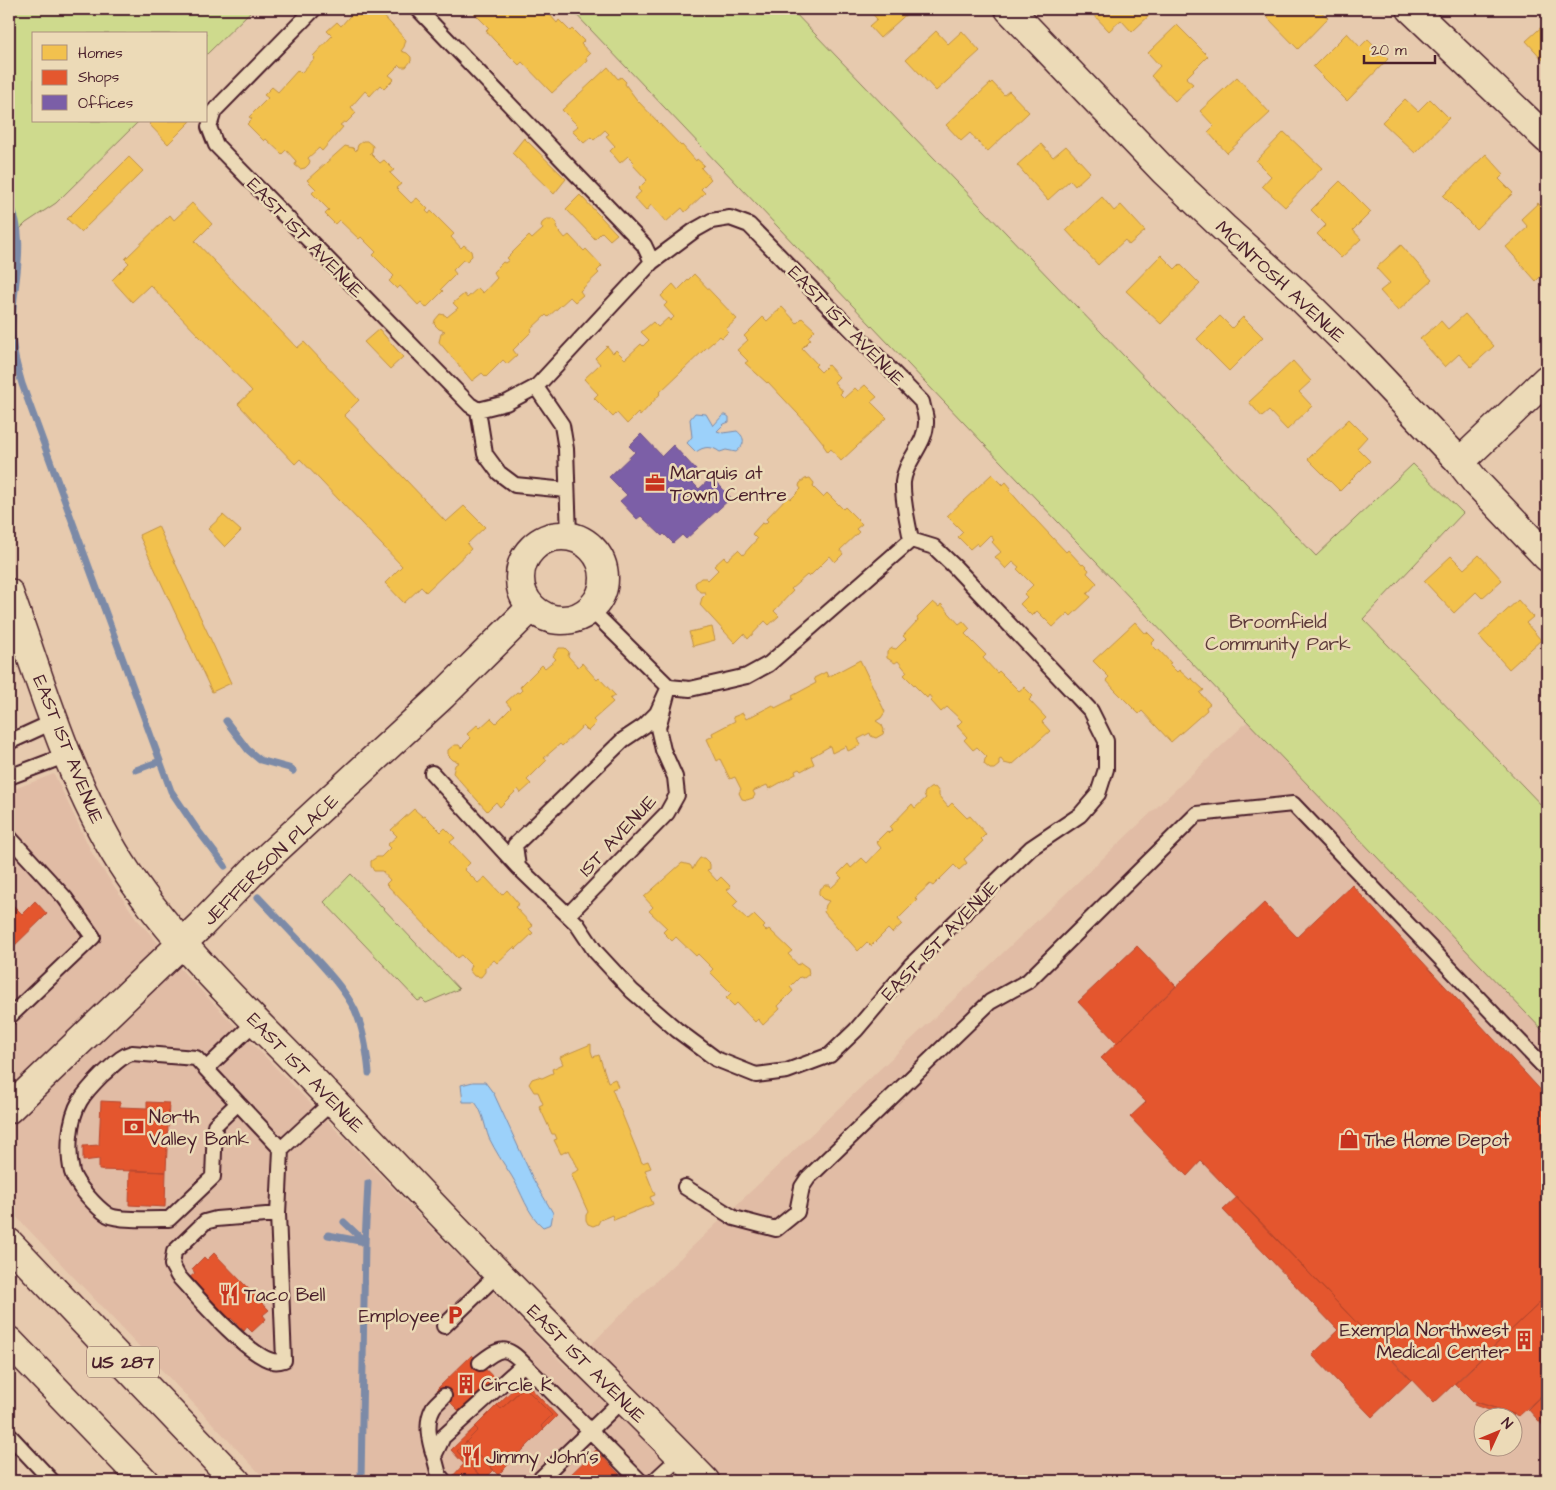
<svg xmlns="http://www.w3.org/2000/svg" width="1556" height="1490" font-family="'Architects Daughter',sans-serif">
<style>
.built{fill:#e1bca5;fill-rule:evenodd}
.green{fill:#ceda8d;stroke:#8c7c5c}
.water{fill:#9cd1fa;stroke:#7b8aa7}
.homes{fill:#f2c14e;stroke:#c09044}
.shops{fill:#e4572e;stroke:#b6462d}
.offices{fill:#7b5ea7;stroke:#6c4b82}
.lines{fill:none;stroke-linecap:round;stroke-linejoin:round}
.stream{stroke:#7b8aa7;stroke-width:7}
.service-casing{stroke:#4a1f2b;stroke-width:18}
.minor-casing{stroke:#4a1f2b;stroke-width:31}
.tertiary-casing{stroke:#4a1f2b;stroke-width:31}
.primary-casing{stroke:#4a1f2b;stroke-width:31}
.service{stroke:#ecdab7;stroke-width:14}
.minor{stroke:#ecdab7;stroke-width:28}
.tertiary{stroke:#ecdab7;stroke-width:28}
.primary{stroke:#ecdab7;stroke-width:28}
.labels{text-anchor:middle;stroke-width:5;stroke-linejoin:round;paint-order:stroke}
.shield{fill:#ecdab7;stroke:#7b5755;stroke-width:1}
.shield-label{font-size:18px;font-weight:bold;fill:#4a1f2b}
.street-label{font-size:19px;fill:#4a1f2b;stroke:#ecdab7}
.poi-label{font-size:19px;fill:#4a1f2b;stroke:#ecdab7;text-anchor:start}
.park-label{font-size:19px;fill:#5e3b3a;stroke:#ecdab7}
</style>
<rect width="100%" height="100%" fill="#e7caae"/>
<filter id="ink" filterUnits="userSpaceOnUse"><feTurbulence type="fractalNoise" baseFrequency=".02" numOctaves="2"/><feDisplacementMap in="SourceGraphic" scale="10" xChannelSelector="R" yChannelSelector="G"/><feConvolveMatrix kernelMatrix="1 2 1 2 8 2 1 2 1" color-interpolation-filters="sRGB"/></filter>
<g filter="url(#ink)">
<!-- built -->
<path class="built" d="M1248,721L1547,1034V1481H267L9,1209V791L54,774L94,857L136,918L187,976L568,1369L617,1318ZM1484,1418H1514V1448H1484Z"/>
<!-- green -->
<path class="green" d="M9,9H253L206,55V34H34V121H139L56,203L26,223L9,240Z
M571,9H791L1316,556L1413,464L1463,513L1363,619L1547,811V1035L1245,719Z
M351,874L459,989L426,1003L422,999L418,1001L324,902Z"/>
<!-- water -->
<path class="water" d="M695,413L706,414L713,426L723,415H726L729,417V422L724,424L717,431L723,433L737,431C746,438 745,445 736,452L726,450L720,452C712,446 704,446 696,452L687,443L692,437L690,419Z
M473,1082H485L494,1094L533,1179L553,1213L551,1224L543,1227C527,1214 522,1192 511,1175C502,1161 496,1152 489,1138C484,1125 484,1114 475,1102H463L461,1085Z"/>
<!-- homes -->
<path class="homes" d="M356,9H359L361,12L364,9H377L406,40L404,47L401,51L407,53L411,57V61L406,67H401L399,65L389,75L394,79L384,89L380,85L370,96L365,91L351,107L356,113L346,123L344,122L340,125L343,127L322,151L319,148L308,158L310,161L309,164L305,168L300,169L295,165L296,161L286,150L282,154L266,139L264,141L247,124L252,119L249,117L268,98L264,95L272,87L278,92L298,70L301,73L315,58L313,56L332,36L327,31L337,22L341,26Z
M477,9H547L552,13L550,15L557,23L559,20L570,31L572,29L584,41L581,44L590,54L586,58L587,61L552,93L522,62L519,65L494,40L486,31L489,28L473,12Z
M868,9H912L880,38L869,26L877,19Z
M1094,9H1154L1155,10L1132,32L1121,20L1109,31L1091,12Z
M1273,9H1318L1328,18L1298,49L1266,16Z
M1547,22V60L1545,62L1526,41Z
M1177,25L1208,56L1186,78L1193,84L1175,101L1151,76L1160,66L1148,53Z
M936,31L948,44L962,31L980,51L936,91L906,59Z
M1347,33L1360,47L1368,39L1388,59L1347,101L1313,67Z
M608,67L618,79L621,77L626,82L625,84L637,100L681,146L682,145L696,161L697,159L704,165L701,168L711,179L701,189L705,193L685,212L682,208L666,222L651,205L646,211L634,198L641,192L638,189L647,180L632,164L634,162L628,156L620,163L610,151L615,146L606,136L609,134L605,130L594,140L591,137L584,143L572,131L578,126L562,110Z
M1237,77L1270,113L1227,153L1208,132L1214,126L1200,111Z
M992,82L1004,95L1009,91L1029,112L987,152L970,133L961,141L946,125Z
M1405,99L1418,111L1430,99L1449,118L1415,153L1382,122Z
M152,121H191L168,144L149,124Z
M1284,132L1322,168L1285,207L1262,186L1271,176L1256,161Z
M524,138L566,179L554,194L512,153Z
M363,141H367L373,146L372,152L370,153L380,163L384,160L394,170L390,173L401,184L396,188L411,203L417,198L428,209L426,211L429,214L431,211L454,234L451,237L461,248L464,245L471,251L472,256L467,261L463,260L453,270L456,274L441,289L443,291L426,308L421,302L418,305L400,286L397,289L389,281L394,276L373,255L376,252L361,237L359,239L339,220L335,224L325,214L329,210L312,193L316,189L307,180L345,146L353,148L356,151L358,145Z
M1041,144L1053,157L1066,146L1090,172L1075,186L1070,180L1048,200L1017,165Z
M1486,154L1504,174L1499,179L1513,193L1476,229L1443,196Z
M129,157L143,171L81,232L67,219Z
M1340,181L1371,212L1353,230L1361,239L1341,258L1317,234L1326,225L1311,210Z
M580,195L617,234L610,240L602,232L595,239L566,209Z
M1102,197L1114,211L1121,205L1145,231L1129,245L1125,240L1098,265L1066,230Z
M192,203L212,224L195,241L297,348L304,342L359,400L344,415L446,522L464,506L485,527L467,544L471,549L426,592L421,587L404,603L385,583L402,566L300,459L295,464L238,404L252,391L150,285L132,302L112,280L129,263L125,259L170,215L174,220Z
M1538,203L1547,214V270L1536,281L1506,247L1528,227L1521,219Z
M547,219H552L557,223L556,227L565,238L569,235L584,251L586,249L602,266L597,271L599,273L580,291L583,295L575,302L570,297L548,317L546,315L531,329L532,331L513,350L517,355L507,364L503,360L486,377L482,373L472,381L439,342L441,334L445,331L439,329L434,324L435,320L440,314L445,315L447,317L458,308L453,303L464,294L467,298L478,288L483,293L497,278L493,272L503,262L505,263L509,260L507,258L529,236L532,239L543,229L541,226L542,223Z
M1401,245L1432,280L1398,311L1380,291L1390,283L1376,268Z
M1161,255L1175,269L1180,264L1200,284L1161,324L1126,291Z
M694,274L737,319L726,329L728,332L722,338L720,336L705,349L659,393L660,394L640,416L638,413L627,424L617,413L613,417L594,398L598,394L584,379L600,364L595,358L607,346L613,353L616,350L625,359L641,344L643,346L649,340L641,332L653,322L658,327L668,318L670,321L674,317L664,306L667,303L661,296L673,284L678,290Z
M782,307L797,323L802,318L815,330L808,337L811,339L802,348L817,364L815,366L821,372L828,365L839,377L834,382L842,392L840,394L844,398L855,388L858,391L865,385L877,397L871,402L887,418L841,461L831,449L828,452L823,445L824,444L812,429L768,382L767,383L745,363L748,361L737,350L748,340L744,336L763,317L767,321Z
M1465,314L1494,346L1471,367L1459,354L1445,367L1420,339L1441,321L1448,329Z
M1220,316L1232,328L1243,317L1263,337L1229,371L1197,339Z
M379,329L403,357L390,369L364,342Z
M1293,361L1311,381L1299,392L1312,406L1287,430L1269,411L1262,417L1249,402Z
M1349,419L1367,437L1357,448L1370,461L1340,491L1308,459Z
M992,474L1003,485L1006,482L1011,488L1009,490L1022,505L1066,552L1068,550L1082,565L1083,564L1089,570L1087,573L1097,583L1087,594L1091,597L1071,616L1068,613L1053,627L1037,611L1032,616L1020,604L1027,597L1024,594L1033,585L1017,569L1019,567L1013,562L1006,569L995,557L1001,552L992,542L994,540L990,535L979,546L977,543L970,549L958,537L963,532L947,516Z
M810,478L814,483L813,487L823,497L827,493L843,509L845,507L862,524L856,529L859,532L840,550L843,554L835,562L830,556L809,577L807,575L791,589L793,591L774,611L779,616L769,625L765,621L748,639L744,634L735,643L700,605L702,598L706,594L705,592H700L696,587L695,583L701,578H706L708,580L718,570L714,566L724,557L727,560L738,550L743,555L757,539L752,534L762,523L765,524L768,521L766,519L788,496L791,499L801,489L799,486L800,483L805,479Z
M223,515L241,531L225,547L208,529Z
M158,526L231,683L212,692L139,535Z
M1479,555L1502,580L1482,598L1476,592L1454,613L1424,581L1451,556L1464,569Z
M1518,600L1533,617L1526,623L1541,640L1509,669L1479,636Z
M933,602L939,607L941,604L959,624L963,621L970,629L965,634L986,655L983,658L997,673L999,671L1019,691L1024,687L1033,696L1029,700L1046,718L1042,722L1050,731L1012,765L1004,763L1001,759L999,760V765L994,769H990L984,764L985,759L987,757L977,747L973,750L964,740L967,737L957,726L962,721L947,707L941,712L931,701L932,699L929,695L927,698L904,675L907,672L898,661L895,663L887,658V652L892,648L896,649L906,639L903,636L918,620L917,618Z
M1135,622L1145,633L1147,632L1155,640L1151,644L1157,650L1158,649L1171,663L1169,664L1177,672L1179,670L1190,680L1191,678L1204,690L1200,693L1210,704L1206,707L1207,710L1171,742L1142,711L1139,714L1114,689L1106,680L1109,677L1093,661Z
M712,627L715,640L693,646L689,632Z
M559,648H565L569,652L568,656L578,667L582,663L597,680L599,678L615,695L610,699L613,702L593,720L596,723L588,731L583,726L562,746L560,744L544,758L547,760L527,780L531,784L521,793L518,789L500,807L496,802L487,811L453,773L455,765L459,762L453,760L448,755V750L454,745H459L461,748L471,738L467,734L477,725L480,728L491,718L496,723L511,708L506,702L517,692L519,693L522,690L520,687L542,665L545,668L556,659L553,656Z
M860,660L885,712L881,718L876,721L882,725L884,730L883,734L876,738L871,736L870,733L858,739L861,745L848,751L846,746L832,753L830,746L811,757L814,764L801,771L799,769L795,771L796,774L769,789L767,785L753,791L755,795L753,798L747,800L742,799L739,793L741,789L735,777L730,779L720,759L717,761L707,739L713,736L712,733L735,721L733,717L743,713L746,719L773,705L775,708L793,699L792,696L816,683L814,678L826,672L828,677Z
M935,787L939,792V796L948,807L952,803L967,818L970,816L986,834L981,839L983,841L964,859L967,863L959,870L954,865L933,886L930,884L915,898L917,900L898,919L902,924L892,933L888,929L871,946L867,942L858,951L824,912L826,905L829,901L823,899L819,895V890L825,885H830L831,888L842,878L838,874L848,864L851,868L862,858L867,863L881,848L876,842L887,831L889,833L892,830L890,827L912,804L915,808L926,798L924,795L925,792L930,788Z
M414,809L423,817L425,816L441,832L445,828L455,838L450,842L470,863L464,869L478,883L485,877L502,895L507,890L519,904L515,907L533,926L529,929L533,933L516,949L514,947L497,963L494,960L485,968V972L481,977L474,976L469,970L471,965L461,955L457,958L386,884L390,880L382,871H374L371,866V861L377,857H381L390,848L387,845L397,836L391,830Z
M700,858H704L710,864V869L707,870L717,881L721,877L731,887L727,890L738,901L733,906L748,920L754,915L765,926L763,928L766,931L769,929L792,951L788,954L798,965L801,963L808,968L809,974L804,978L800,977L790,987L793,991L778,1006L780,1009L763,1025L758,1019L755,1022L737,1003L734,1006L726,998L731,993L710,972L713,969L698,954L696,956L676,937L672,941L663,932L667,928L649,911L653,907L644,897L682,863L690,865L693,869L696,863Z
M591,1044V1051L593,1057L599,1055L608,1082L615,1079L618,1087L612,1089L642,1163L648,1161L651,1168L645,1170L655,1195L650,1197L653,1204L614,1220L612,1215L600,1220L598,1224L593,1226L588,1224L586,1220V1215L588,1212L571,1174L579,1170L569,1150L561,1154L554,1140L557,1139L555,1134H552L539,1106L543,1104L538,1092H534L529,1084L532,1079L538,1077L542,1078L553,1073L552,1069L563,1064L560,1057Z"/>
<!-- shops -->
<path class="shops" d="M1352,885L1547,1097V1296L1434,1403L1201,1161L1187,1176L1130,1117L1146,1102L1101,1058L1264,903L1297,937Z
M9,901L22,914L35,901L47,914L9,951Z
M1137,946L1176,986L1117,1043L1078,1002Z
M101,1101L120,1102V1107L147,1108V1102L169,1103L166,1172L99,1170V1159L83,1161V1146L99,1145Z
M130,1170L166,1172L165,1207L129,1205Z
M1237,1197L1411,1380L1372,1417L1312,1355L1338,1330L1223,1210Z
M214,1253L269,1310L263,1315L266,1319L252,1332L247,1327L244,1331L231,1318L229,1321L188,1279L195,1273L192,1269L204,1257L207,1260Z
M1547,1296V1390L1519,1416L1471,1400L1455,1384Z
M472,1355L495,1379L460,1412L437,1389Z
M523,1380L557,1416L544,1429L541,1426L552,1415L524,1387L501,1409L497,1405Z
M524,1387L552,1415L541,1426L544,1429L498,1475L466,1442L478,1430L475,1427L497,1405L501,1409Z
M1547,1390V1430L1528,1409Z
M1475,1402L1514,1414L1513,1418L1474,1405Z
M475,1427L478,1430L457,1451L484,1480L482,1481H454L451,1478L464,1464L451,1450Z
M466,1442L494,1470L484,1480L457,1451Z
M596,1450L626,1481H564Z"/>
<!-- offices -->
<path class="offices" d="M641,434L662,456L673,445L696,470L688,478L699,489L712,477L731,498L686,539L682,535L673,543L664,534L662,536L641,516L637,519L620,501L627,495L609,477L635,452L629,446Z"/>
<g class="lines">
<!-- stream -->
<path class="stream" d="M9,201C29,242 12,284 12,327C11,346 17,366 22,384L171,791L196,828L225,866
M226,721L248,750L260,760L289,768L293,771
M136,770L160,761
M258,897C274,914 291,932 308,950C325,969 343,987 355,1010C364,1030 367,1052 369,1073
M344,1222L365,1242
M328,1235L365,1242
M361,1481L365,1242L368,1183"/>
<defs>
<path id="service" d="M314,9L214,111L209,127L216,145L470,405L478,410L506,403L536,387L652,262L695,230L711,221L730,218L749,225L922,402C923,408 926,415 926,421C927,444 905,460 903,482C902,501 908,522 911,540L934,547L955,567L1091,711L1106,741V769L1098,794L1080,815L1031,848L1002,876L911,965L856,1030L830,1055L787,1071L756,1075L716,1059L677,1030L632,991L595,951L577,924L518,867L515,845L623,740L644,726L657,713L669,687L690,689L747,676L769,664L911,540
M418,9L644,245L652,262
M536,387L562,425L566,449L569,536
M478,410L485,454L499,473L515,485L566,490
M9,742L55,721
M432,773L518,867
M9,777L67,755
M9,837L65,898L93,937L9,1017
M568,915L667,813L677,795L675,777L663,750L658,728L669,687L591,610
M256,1021L206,1069L281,1149
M206,1069L196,1058L132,1053C120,1056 112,1067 102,1075C94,1083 86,1091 80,1101C69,1119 67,1152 72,1172C75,1184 97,1208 108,1215C118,1221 156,1219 169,1219L213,1177L215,1125L238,1103
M685,1187L734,1218L776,1229L797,1212L802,1187L808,1178L990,1002L1028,981L1197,814L1293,804L1547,1070
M278,1214L216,1219L205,1222L174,1252L172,1265L178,1276C197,1297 248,1356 273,1361C276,1362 281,1361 284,1360L278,1214L281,1149L333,1101
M444,1326L499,1273
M480,1363C500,1347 506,1345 524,1364
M9,1435L52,1481
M434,1456C429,1440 425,1423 433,1408C435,1404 441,1400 444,1396
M444,1481L439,1475L434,1456L443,1437L524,1364L640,1481
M538,1481L623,1399
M654,1481L681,1456"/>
<path id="minor" d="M1009,9L1164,171L1224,228L1293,290L1357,353L1460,462L1475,481L1547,557
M1411,9L1547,139
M1460,462L1547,379
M520 578a42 42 0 1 1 84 0a42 42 0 1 1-84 0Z
M9,1109L201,925L256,868L443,695L531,608"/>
<path id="tertiary" d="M9,593C42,684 69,781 121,863C172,943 250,1014 315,1082C390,1160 463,1238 539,1315C594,1371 651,1424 705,1481"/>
<path id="primary" d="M9,1243L236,1481
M9,1341L144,1481"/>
</defs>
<!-- service casing -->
<use href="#service" class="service-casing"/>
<!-- minor casing -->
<use href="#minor" class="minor-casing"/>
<!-- tertiary casing -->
<use href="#tertiary" class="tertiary-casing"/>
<!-- primary casing -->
<use href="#primary" class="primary-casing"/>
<!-- service -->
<use href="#service" class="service"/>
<!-- minor -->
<use href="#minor" class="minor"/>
<!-- tertiary -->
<use href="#tertiary" class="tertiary"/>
<!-- primary -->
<use href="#primary" class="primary"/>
</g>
</g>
<!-- icons -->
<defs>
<symbol id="office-bare" viewBox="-9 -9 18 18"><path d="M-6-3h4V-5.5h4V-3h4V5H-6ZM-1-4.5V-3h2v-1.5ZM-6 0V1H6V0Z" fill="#c8321e" stroke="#ecdab7" stroke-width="2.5" paint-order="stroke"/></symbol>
<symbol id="bank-bare" viewBox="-9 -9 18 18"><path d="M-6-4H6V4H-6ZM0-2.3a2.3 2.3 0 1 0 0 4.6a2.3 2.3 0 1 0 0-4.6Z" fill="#c8321e" stroke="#ecdab7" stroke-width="2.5" paint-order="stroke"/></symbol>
<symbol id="shop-bare" viewBox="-9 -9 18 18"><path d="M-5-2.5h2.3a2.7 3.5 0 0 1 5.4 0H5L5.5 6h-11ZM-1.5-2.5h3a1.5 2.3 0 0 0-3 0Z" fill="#c8321e" stroke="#ecdab7" stroke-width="2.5" paint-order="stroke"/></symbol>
<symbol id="restaurant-bare" viewBox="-9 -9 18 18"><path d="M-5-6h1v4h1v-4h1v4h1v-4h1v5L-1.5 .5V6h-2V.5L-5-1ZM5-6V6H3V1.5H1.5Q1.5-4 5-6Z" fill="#c8321e" stroke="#ecdab7" stroke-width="2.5" paint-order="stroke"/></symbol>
<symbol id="parking-bare" viewBox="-9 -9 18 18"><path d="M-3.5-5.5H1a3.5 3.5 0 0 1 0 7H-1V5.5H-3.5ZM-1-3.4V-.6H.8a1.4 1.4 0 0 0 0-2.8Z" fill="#c8321e" stroke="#ecdab7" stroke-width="2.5" paint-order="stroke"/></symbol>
<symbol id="building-bare" viewBox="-9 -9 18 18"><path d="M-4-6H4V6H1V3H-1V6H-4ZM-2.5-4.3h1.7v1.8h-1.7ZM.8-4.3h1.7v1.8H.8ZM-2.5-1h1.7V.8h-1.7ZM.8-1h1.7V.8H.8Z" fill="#c8321e" stroke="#ecdab7" stroke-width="2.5" paint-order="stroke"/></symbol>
</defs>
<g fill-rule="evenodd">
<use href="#office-bare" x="641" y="469" width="28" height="28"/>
<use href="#bank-bare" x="120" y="1113" width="28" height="28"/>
<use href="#shop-bare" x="1335" y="1125" width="28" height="28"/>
<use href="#restaurant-bare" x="215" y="1280" width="28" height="28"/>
<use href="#parking-bare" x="441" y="1301" width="28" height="28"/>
<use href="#building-bare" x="1510" y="1326" width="28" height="28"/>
<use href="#building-bare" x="452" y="1370" width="28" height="28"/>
<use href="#restaurant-bare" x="457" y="1442" width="28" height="28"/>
</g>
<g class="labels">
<!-- shield labels -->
<rect class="shield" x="87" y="1346.5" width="72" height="31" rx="4"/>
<g class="shield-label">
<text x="123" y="1368">US 287</text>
</g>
<!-- street labels -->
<g class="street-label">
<text transform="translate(306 237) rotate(46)" y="7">EAST 1ST AVENUE</text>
<text transform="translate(1281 281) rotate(43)" y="7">MCINTOSH AVENUE</text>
<text transform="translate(847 325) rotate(46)" y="7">EAST 1ST AVENUE</text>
<text transform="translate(69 749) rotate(68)" y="7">EAST 1ST AVENUE</text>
<text transform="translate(617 835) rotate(-47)" y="7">1ST AVENUE</text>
<text transform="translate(270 859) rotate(-44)" y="7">JEFFERSON PLACE</text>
<text transform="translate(939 940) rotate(-46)" y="7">EAST 1ST AVENUE</text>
<text transform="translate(306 1072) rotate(46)" y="7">EAST 1ST AVENUE</text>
<text transform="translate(587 1363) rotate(45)" y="7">EAST 1ST AVENUE</text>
</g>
<!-- poi labels -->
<g class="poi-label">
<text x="670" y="479">Marquis at<tspan x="670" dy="22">Town Centre</tspan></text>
<text x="149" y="1123">North<tspan x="149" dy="22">Valley Bank</tspan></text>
<text x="1364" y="1146">The Home Depot</text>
<text x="244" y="1301">Taco Bell</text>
<text x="440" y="1322" text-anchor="end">Employee</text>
<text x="1509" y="1336" text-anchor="end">Exempla Northwest<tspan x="1509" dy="22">Medical Center</tspan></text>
<text x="481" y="1391">Circle K</text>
<text x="486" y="1463">Jimmy John's</text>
</g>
<!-- park labels -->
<g class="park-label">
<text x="1278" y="628">Broomfield<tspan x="1278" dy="22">Community Park</tspan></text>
</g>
</g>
<!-- margin -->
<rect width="1556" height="1490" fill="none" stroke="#ecdab7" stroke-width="30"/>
<rect x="15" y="15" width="1526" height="1460" fill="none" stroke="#4a1f2b" stroke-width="2" filter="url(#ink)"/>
<!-- legend -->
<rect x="32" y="32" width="175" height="90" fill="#ecdab7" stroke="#ab8f7f"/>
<rect x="42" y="45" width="25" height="15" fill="#f2c14e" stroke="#ab8f7f"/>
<text x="78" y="58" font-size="15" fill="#4a1f2b">Homes</text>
<rect x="42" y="70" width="25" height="15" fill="#e4572e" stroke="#ab8f7f"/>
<text x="78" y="82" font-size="15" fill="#4a1f2b">Shops</text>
<rect x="42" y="95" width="25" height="15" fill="#7b5ea7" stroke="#ab8f7f"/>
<text x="78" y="108" font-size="15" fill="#4a1f2b">Offices</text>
<!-- north arrow -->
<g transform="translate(1498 1432) rotate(46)"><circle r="24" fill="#ecdab7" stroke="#ab8f7f"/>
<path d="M0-4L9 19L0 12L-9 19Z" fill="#c8321e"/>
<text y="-8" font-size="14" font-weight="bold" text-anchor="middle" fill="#4a1f2b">N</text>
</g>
<!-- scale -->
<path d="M1364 55v8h71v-8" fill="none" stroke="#4a1f2b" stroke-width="2.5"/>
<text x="1371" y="55" font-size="15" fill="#4a1f2b" stroke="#ecdab7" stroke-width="4" paint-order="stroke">20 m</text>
</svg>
